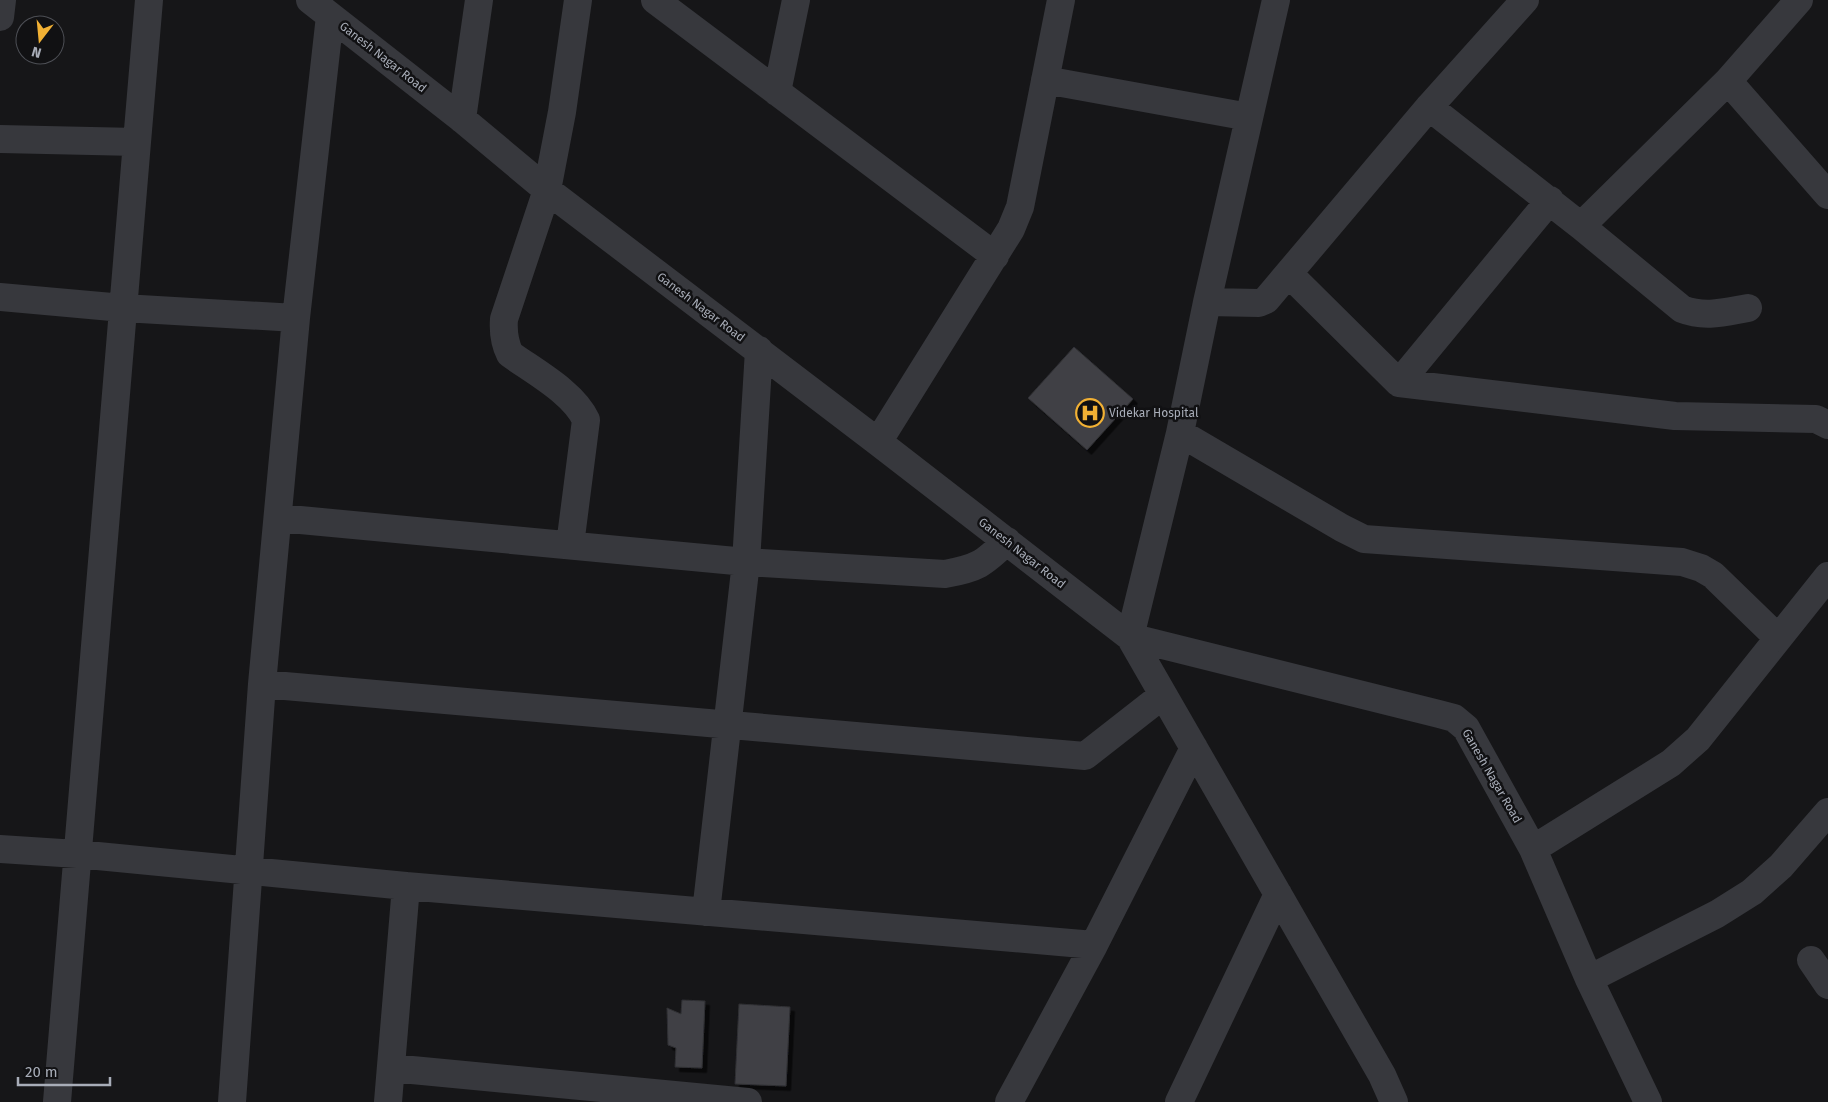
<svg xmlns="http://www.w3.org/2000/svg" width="1828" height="1102" font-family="'Fira Sans',sans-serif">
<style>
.building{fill:#404145;stroke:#303034;filter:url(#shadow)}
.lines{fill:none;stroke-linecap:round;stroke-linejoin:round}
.minor{stroke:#37383d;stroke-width:28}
.labels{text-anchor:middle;stroke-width:5;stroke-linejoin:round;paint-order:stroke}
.street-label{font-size:12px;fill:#a8adb8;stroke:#111113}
.poi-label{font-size:12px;fill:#a8adb8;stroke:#111113;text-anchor:start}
</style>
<defs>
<filter id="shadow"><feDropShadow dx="4.5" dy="4.5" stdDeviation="0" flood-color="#0009"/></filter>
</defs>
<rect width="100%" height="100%" fill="#161618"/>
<!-- building -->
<path class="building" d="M1074,347L1133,399L1087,450L1028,398Z
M682,1000L705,1001L702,1068L675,1067L676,1048L668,1045L667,1008L681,1014Z
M739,1004L790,1007L786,1086L735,1084Z"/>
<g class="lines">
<!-- minor -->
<path class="minor" d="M310,0L462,119L547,190L878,442L1130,637L1439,714L1454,718L1466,728L1533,849L1589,979L1648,1102
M655,0L995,256
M1276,0L1207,302L1180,433L1130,637L1382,1075L1394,1102
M0,17L2,0
M1045,80L1249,117
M1728,81L1828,195
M777,92L796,0
M1429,107L1581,226L1728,81L1799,0
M462,119L479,0
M0,139L137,142L149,0
M1581,226L1682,309C1705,318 1725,312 1748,308
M1289,274L1399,383L1675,416L1816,419L1828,425
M0,297L123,308L296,318
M1207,302L1259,303L1266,300L1429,107L1525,0
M1399,383L1550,200
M1180,433L1342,528L1364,539L1682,562L1701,568L1713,575L1778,638
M878,442L1011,229L1020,207L1061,0
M279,518L746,562L945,574C978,568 983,564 1007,541
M570,545L586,420C574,393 535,372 510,354C504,342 503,332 504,319L547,190L562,112L578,0
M262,684L1085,756L1163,695
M0,849L77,854L406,886L388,1102
M1533,849L1671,763L1698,739L1828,576
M406,886L1094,945L1194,748
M706,912L746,562L759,350
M1811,960L1828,985
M1589,979L1717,914L1752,892L1781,866L1828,812
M391,1068L748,1102
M57,1102L137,142
M232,1102L262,684L296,318L330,16
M1009,1102L1094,945
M1179,1102L1278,894"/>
</g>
<!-- icons -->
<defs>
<symbol id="hospital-ring" viewBox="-11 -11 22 22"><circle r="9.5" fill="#111113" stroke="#f2b134" stroke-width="1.5"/><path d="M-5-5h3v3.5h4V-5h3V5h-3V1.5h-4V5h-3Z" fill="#f2b134"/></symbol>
</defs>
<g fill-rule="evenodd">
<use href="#hospital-ring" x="1074" y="397" width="32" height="32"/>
</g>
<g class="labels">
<!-- street labels -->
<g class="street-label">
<text transform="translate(383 57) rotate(38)" y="4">Ganesh Nagar Road</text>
<text transform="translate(701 307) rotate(37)" y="4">Ganesh Nagar Road</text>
<text transform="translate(1022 553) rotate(38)" y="4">Ganesh Nagar Road</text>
<text transform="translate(1492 776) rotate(60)" y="4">Ganesh Nagar Road</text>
</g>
<!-- poi labels -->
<g class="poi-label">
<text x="1109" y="417">Videkar Hospital</text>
</g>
</g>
<!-- north arrow -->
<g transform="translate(40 40) rotate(196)"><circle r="24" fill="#111113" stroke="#4d4f55"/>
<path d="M0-4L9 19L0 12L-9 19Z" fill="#f2b134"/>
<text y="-8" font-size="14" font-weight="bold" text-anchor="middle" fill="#a8adb8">N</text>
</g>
<!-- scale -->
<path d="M18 1077v8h92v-8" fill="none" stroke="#a8adb8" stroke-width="2.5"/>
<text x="25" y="1077" font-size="15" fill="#a8adb8" stroke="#111113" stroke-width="4" paint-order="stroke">20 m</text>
</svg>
